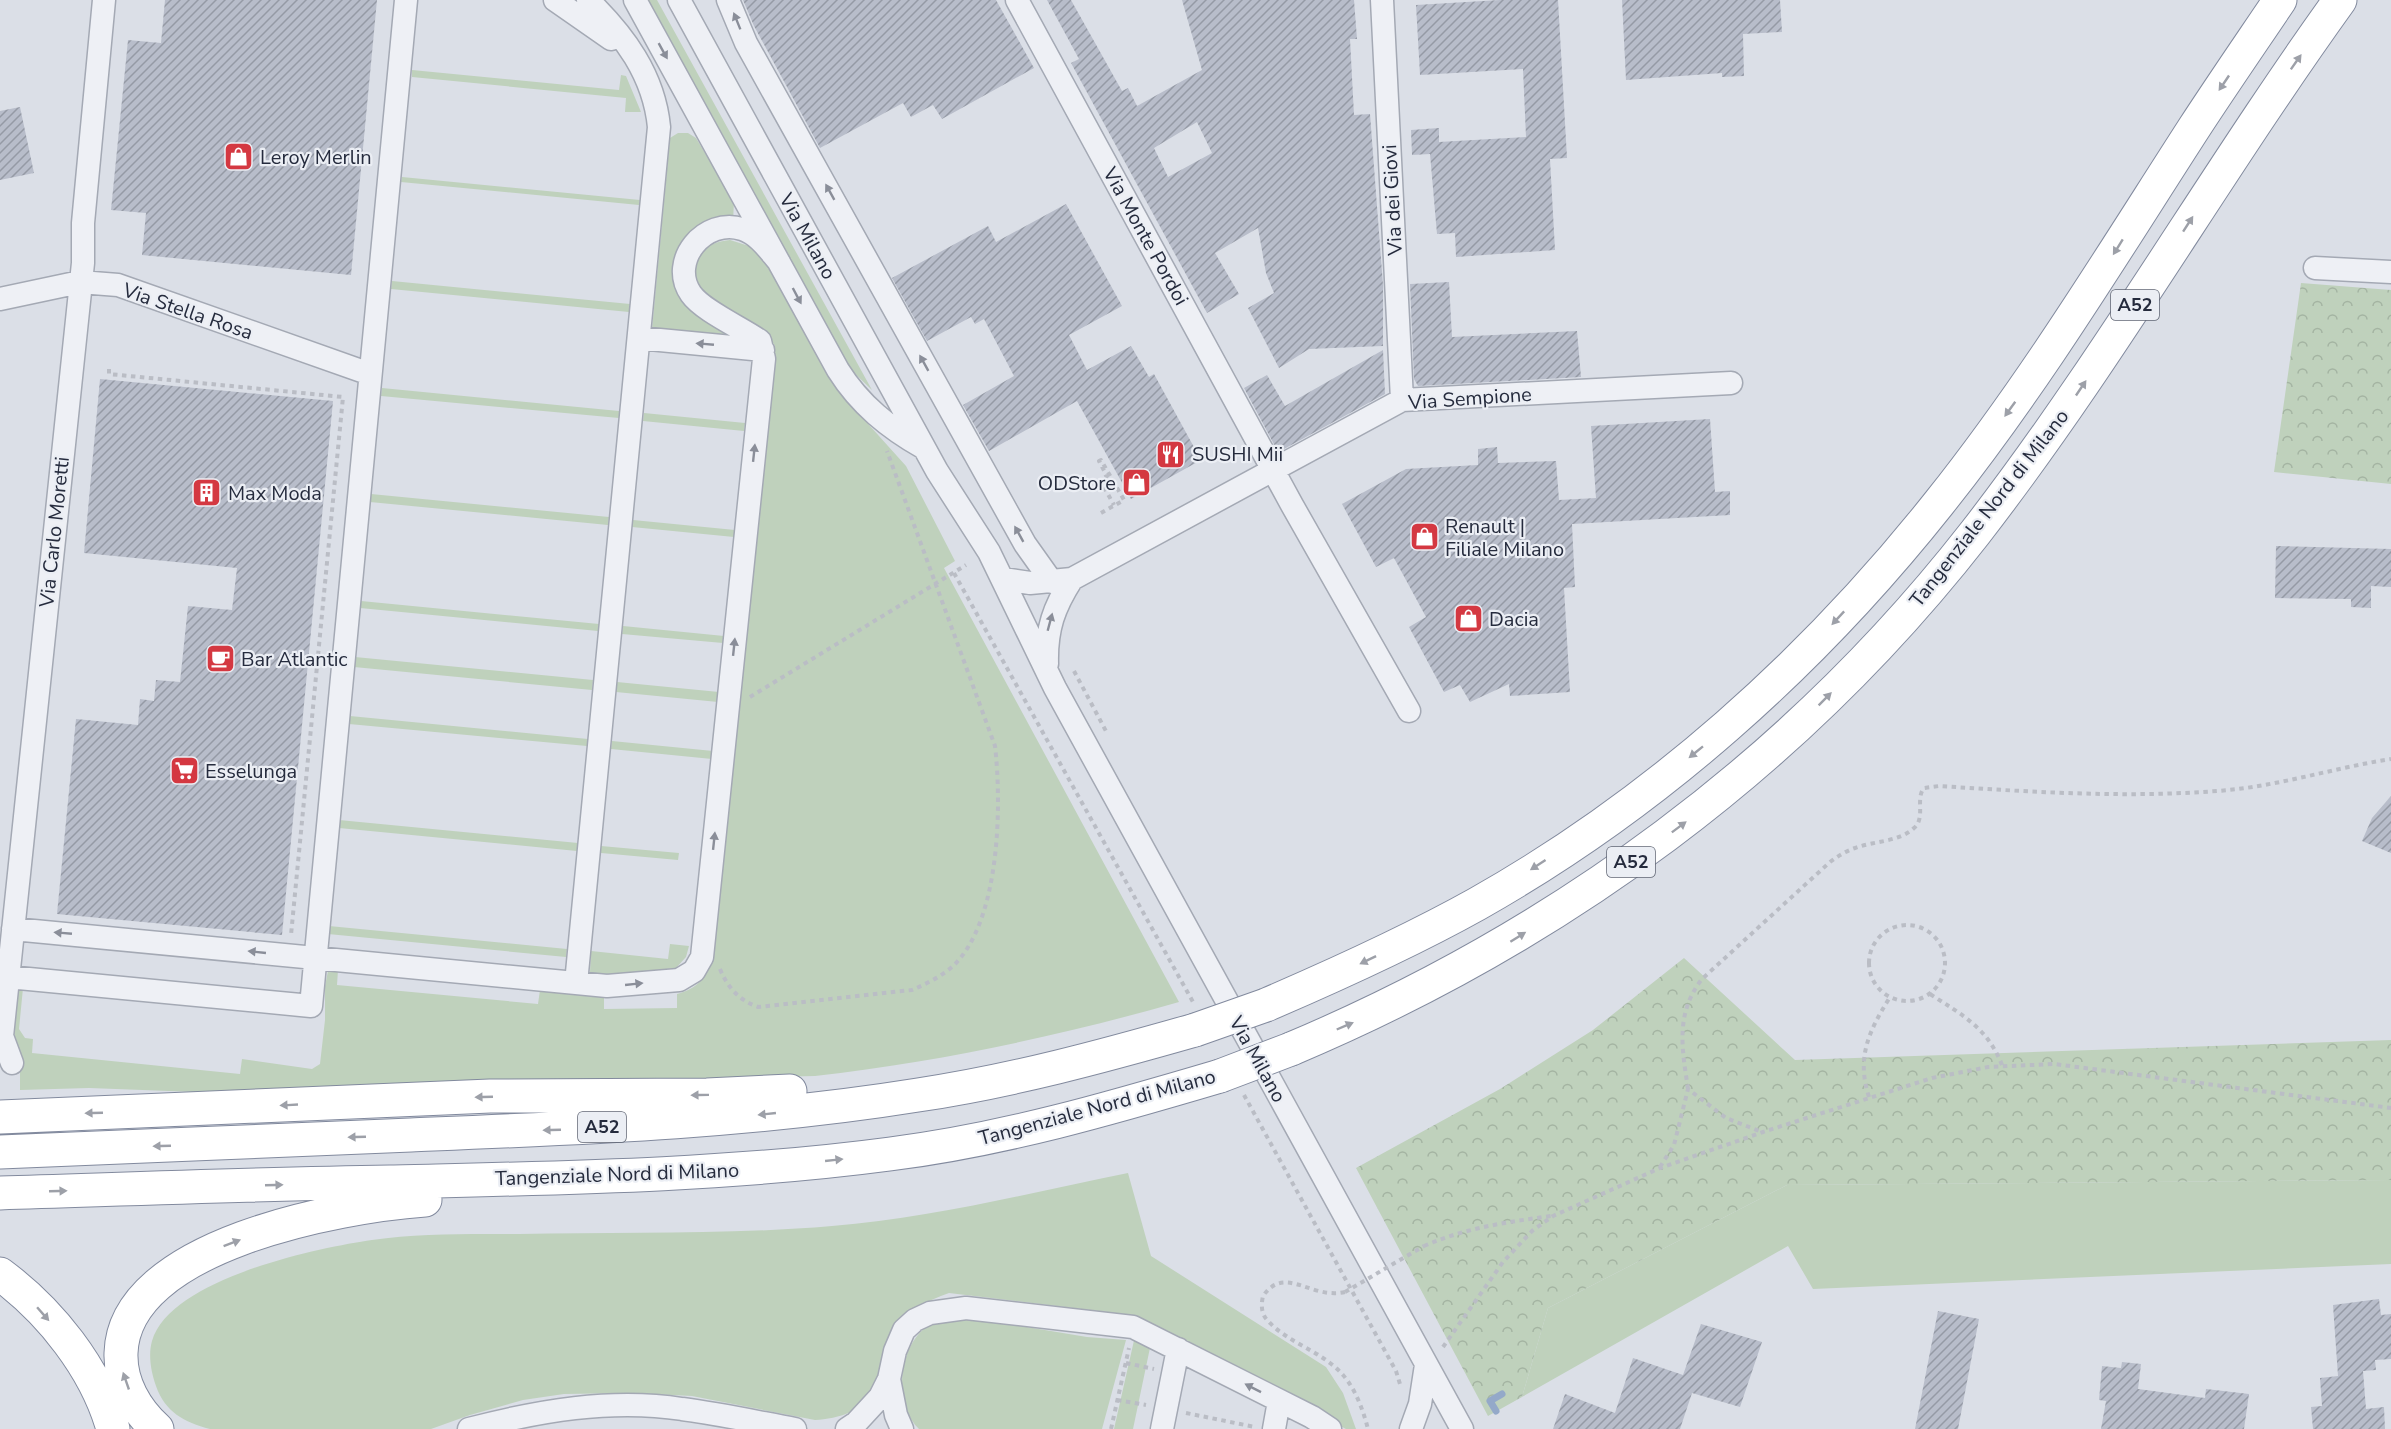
<svg xmlns="http://www.w3.org/2000/svg" width="2391" height="1429" font-family="'Nunito Sans',sans-serif">
<style>
.grass{fill:#bfd1bc}
.forest{fill:url(#forest-crowns)}
.lines{fill:none;stroke-linecap:round;stroke-linejoin:round}
.stream{stroke:#94a9c9;stroke-width:7}
.building{fill:url(#building-hatch);fill-rule:evenodd}
.minor-casing{stroke:#a4a9b4;stroke-width:25}
.highway-casing{stroke:#828a9e;stroke-width:35}
.path{stroke:#babdc5;stroke-width:4;stroke-dasharray:4.5 4.5;stroke-linecap:butt}
.minor{stroke:#eef0f5;stroke-width:22}
.highway{stroke:#fff;stroke-width:33}
.highway-bridge-casing{stroke:#828a9e;stroke-width:35;stroke-linecap:butt}
.path-bridge{stroke:#babdc5;stroke-width:4;stroke-dasharray:4.5 4.5;stroke-linecap:butt}
.highway-bridge{stroke:#fff;stroke-width:33}
.oneway{fill:#8a8e99}
.oneway2{fill:#9da0a8}
.labels{text-anchor:middle;stroke-width:4.5;stroke-linejoin:round;paint-order:stroke}
.shield{fill:#ebeef4;stroke:#606674;stroke-width:1.5}
.shield-label{font-size:18px;font-weight:bold;fill:#252b3d}
.poi-label{font-size:20px;fill:#252b3d;stroke:#ebeef4;text-anchor:start}
.street-label{font-size:20px;fill:#252b3d;stroke:#ebeef4}
</style>
<defs>
<pattern id="forest-crowns" width="20" height="18" patternUnits="userSpaceOnUse" patternTransform="scale(1.5)"><rect width="20" height="18" fill="#bfd1bc"/><path d="M2 6a3 3 0 1 1 6 0M12 15a3 3 0 1 1 6 0" fill="none" stroke="#a4b4a2"/></pattern>
<pattern id="building-hatch" width="6" height="6" patternUnits="userSpaceOnUse" patternTransform="scale(1.5)"><rect width="6" height="6" fill="#b8bdca"/><path d="M-1 1l2-2M0 6l6-6M5 7l2-2" fill="none" stroke="#959aa5"/></pattern>
</defs>
<rect width="100%" height="100%" fill="#dbdfe7"/>
<!-- grass -->
<path class="grass" d="M645,0H657L872,390L850,369Z
M412,70L619,90L621,75L626,76L641,112H625L626,98L412,77Z
M678,133H688L696,138L734,201L733,222L678,262L739,337L652,329L670,138Z
M402,177L640,200L639,205L401,182Z
M730,240L749,246L770,267L823,367L852,406L906,466L955,561L944,568L1179,1002C1060,1036 938,1062 815,1076L196,1092L89,1088L20,1090V1052L12,1036L19,988H23L19,1029L25,1038L33,1039L32,1053L240,1074L242,1059L312,1069L320,1064L325,1020V986L328,971L338,970L337,985L538,1004L540,990L604,995V1009L677,1008V994C697,989 706,978 713,959L775,346L771,340L706,297C683,270 696,243 730,240Z
M392,281L630,304L629,312L391,289Z
M382,388L619,411V418L381,396Z
M644,413L745,423L744,431L643,421Z
M371,494L609,517L608,525L370,502Z
M633,520L735,530L734,537L632,527Z
M361,601L599,624L598,631L360,608Z
M623,626L724,636L723,643L622,634Z
M355,657L593,680L592,690L354,667Z
M617,682L719,692L718,702L616,692Z
M350,716L588,739L587,746L349,724Z
M612,741L713,751L712,759L611,749Z
M339,820L578,843L577,851L339,828Z
M601,846L679,853L678,860L601,853Z
M329,926L567,949L566,957L328,934Z
M670,944L689,946L686,957L676,968L600,976L590,972L591,951L668,959Z
M1128,1173L1151,1256L1326,1367L1343,1393L1356,1429H1346L1131,1315L949,1293C927,1301 909,1309 894,1328C881,1345 882,1366 877,1386C870,1410 837,1419 815,1420L692,1396L632,1393L564,1394L523,1400L470,1415L431,1429H210C184,1422 165,1412 156,1386C151,1372 148,1355 152,1341C170,1279 316,1248 372,1240C420,1233 470,1234 519,1234C623,1232 728,1235 832,1226C932,1218 1030,1193 1128,1173Z
M2391,1180V1264L1813,1289L1788,1246L1522,1397L1548,1308L1787,1185Z
M961,1316L1087,1337L1126,1340L1102,1429H919C891,1402 898,1336 938,1320C945,1318 953,1317 961,1316Z
M1135,1336L1151,1343L1133,1429H1114Z"/>
<!-- forest -->
<path class="forest" d="M2301,283L2391,290V484L2274,472Z
M1684,958L1795,1060L2391,1040V1180L1787,1185L1548,1308L1522,1397L1488,1416L1356,1168L1500,1089L1593,1030Z"/>
<g class="lines">
<!-- stream -->
<path class="stream" d="M1496,1411L1490,1401L1502,1394"/>
</g>
<!-- building -->
<path class="building" d="M165,0H377L351,275L142,255L146,213L111,210L128,40L161,43Z
M743,0H996L1034,68L942,119L933,105L911,117L903,103L820,148L754,26Z
M1047,0H1071L1122,91L1128,88L1137,106L1202,70L1182,0H1354L1357,39H1350L1354,115L1370,114L1383,285V346L1309,349L1279,368L1248,308L1274,293L1266,273L1258,228L1215,253L1239,294L1207,313L1071,63L1079,59ZM1197,122L1212,153L1168,177L1154,148Z
M1500,0H1558L1567,158L1550,159L1555,250L1456,257L1455,233L1437,234L1430,154L1412,155L1411,130L1439,128V142L1526,137L1523,69L1420,75L1416,5Z
M1622,0H1780L1782,32L1743,34L1744,76L1722,77V73L1626,80Z
M20,107L34,173L0,180V111Z
M1066,204L1122,306L1069,335L1087,370L1131,346L1149,377L1154,374L1201,460L1131,499L1077,401L989,451L963,405L1014,376L984,319L975,324L971,317L927,341L892,278L988,226L996,242Z
M1449,282L1452,337L1577,331L1581,377L1418,386L1414,379L1410,284Z
M1383,350L1385,394L1282,450H1277L1244,388L1267,375L1285,406Z
M100,379L333,401L282,935L57,914L76,719L138,725L140,699L154,701L156,680L180,682L188,606L232,610L237,568L84,553Z
M1710,419L1715,492L1730,491V515L1572,524L1575,587L1564,588L1570,692L1510,696L1509,684L1470,702L1460,685L1444,692L1409,627L1426,617L1394,558L1376,567L1342,504L1406,469L1478,465V449L1497,447L1498,463L1556,461L1559,500L1596,498L1591,426Z
M2276,546L2391,549V587L2371,586V608L2351,607V599L2275,598Z
M2391,796V853L2362,841L2372,818Z
M2379,1299L2381,1315L2391,1314V1359L2375,1360L2376,1370L2363,1371L2366,1409L2384,1407L2385,1429H2313L2311,1407L2322,1406L2320,1378L2338,1376L2333,1305Z
M1938,1311L1979,1319L1958,1429H1915Z
M1701,1324L1762,1342L1740,1407L1692,1393L1680,1429H1553L1565,1394L1615,1413L1633,1358L1683,1375Z
M2122,1362L2141,1364L2138,1389L2205,1398L2206,1389L2249,1394L2244,1429H2101L2106,1401L2099,1400L2102,1366L2121,1368Z"/>
<g class="lines">
<defs>
<path id="minor" d="M555,0L611,39
M635,0L838,370C860,405 889,428 924,448
M679,0L937,471L989,552L1055,688L1462,1429
M728,0L746,43L1025,544L1052,582
M1017,0L1292,505L1409,711
M1382,0L1402,400
M2315,268L2391,272
M0,299L80,282L118,285L370,374
M639,338L763,350
M1003,579L1030,583L1072,579L1402,400L1731,383
M1047,664C1046,629 1054,607 1072,579
M13,929L607,986L679,980L694,971L702,957L764,359L760,341C742,328 703,311 691,294C668,261 705,217 742,229C759,235 768,249 779,262
M8,977L311,1006L406,0
M576,983L659,127C654,75 624,35 588,0
M12,1063L2,1036L83,263V223L104,0
M889,1379L896,1415L902,1429
M469,1429C538,1411 611,1398 682,1409C720,1414 757,1422 795,1429
M847,1429L856,1423L880,1397L889,1379L895,1351L904,1330L915,1320L930,1313L966,1308L1133,1327L1312,1417L1330,1429
M1162,1429L1178,1349
M1274,1429L1279,1401
M1411,1429L1420,1404L1426,1365"/>
<path id="highway" d="M1266,1005C1338,974 1409,942 1477,904C1656,803 1812,663 1939,503C2034,384 2112,255 2194,128C2222,85 2251,43 2280,0
M1291,1049C1559,936 1795,764 1975,533C2107,363 2214,175 2340,0
M0,1117L490,1096L707,1095L790,1091
M0,1152C137,1147 274,1140 411,1135C581,1128 750,1122 918,1095C1012,1081 1104,1056 1195,1030
M0,1193C130,1189 260,1184 390,1182C556,1178 724,1176 890,1154C1002,1140 1112,1108 1220,1076
M0,1274C50,1311 96,1368 113,1429
M157,1429C136,1410 120,1383 121,1353C124,1245 340,1206 425,1200"/>
</defs>
<!-- minor casing -->
<use href="#minor" class="minor-casing"/>
<!-- highway casing -->
<use href="#highway" class="highway-casing"/>
<!-- path -->
<path class="path" d="M109,369V374L343,397L291,935
M1101,513L1124,500L1101,460L1099,461L1107,476L1100,480L1114,505
M954,573L1193,1002
M307,660L319,661
M1074,671L1107,733
M750,697L966,565
M1869 963a38 38 0 1 1 76 0a38 38 0 1 1-76 0Z
M720,969C728,988 739,1000 758,1007L912,990C926,984 940,977 952,967C1000,923 1002,807 995,746L887,451
M1930,994C1962,1015 1987,1027 2002,1065
M1688,1089C1682,1048 1675,1014 1702,979L1830,862C1838,856 1846,851 1855,848C1874,841 1899,842 1914,828C1926,818 1915,799 1924,788L1939,786C2032,792 2124,798 2217,791C2276,787 2333,768 2391,759
M1244,1095L1396,1371L1400,1384
M1869,1097C1856,1057 1869,1031 1890,997
M1660,1167L1674,1145L1688,1089L1726,1118L1762,1132
M1424,1246C1465,1228 1507,1222 1551,1216
M1345,1292C1311,1300 1285,1264 1263,1296C1261,1305 1261,1314 1268,1321C1288,1343 1322,1351 1343,1375C1356,1390 1363,1410 1368,1429
M1443,1347L1503,1262L1532,1231L1553,1216L1660,1168L1763,1132L1932,1078L1988,1067L2054,1064L2391,1108
M1126,1363L1154,1369
M1117,1400L1146,1405
M1186,1413L1255,1427
M1111,1429L1129,1348"/>
<!-- minor -->
<use href="#minor" class="minor"/>
<!-- highway -->
<use href="#highway" class="highway"/>
<defs>
<path id="highway-bridge" d="M1195,1030L1266,1005
M1220,1076L1291,1049"/>
</defs>
<!-- highway-bridge casing -->
<use href="#highway-bridge" class="highway-bridge-casing"/>
<!-- path-bridge -->
<path class="path-bridge" d="M1345,1292L1424,1246"/>
<!-- highway-bridge -->
<use href="#highway-bridge" class="highway-bridge"/>
</g>
<!-- one-way arrows -->
<defs><path id="oneway-solid" d="M-6-.8H1V-3.2L6.5 0L1 3.2V.8H-6Z" transform="scale(1.5)"/></defs>
<g class="oneway">
<use href="#oneway-solid" transform="translate(737 21) rotate(-112)"/>
<use href="#oneway-solid" transform="translate(663 51) rotate(61)"/>
<use href="#oneway-solid" transform="translate(830 192) rotate(-119)"/>
<use href="#oneway-solid" transform="translate(797 296) rotate(62)"/>
<use href="#oneway-solid" transform="translate(705 344) rotate(-175)"/>
<use href="#oneway-solid" transform="translate(924 363) rotate(-119)"/>
<use href="#oneway-solid" transform="translate(754 453) rotate(-84)"/>
<use href="#oneway-solid" transform="translate(1019 534) rotate(-119)"/>
<use href="#oneway-solid" transform="translate(1050 622) rotate(-75)"/>
<use href="#oneway-solid" transform="translate(734 647) rotate(-84)"/>
<use href="#oneway-solid" transform="translate(714 841) rotate(-84)"/>
<use href="#oneway-solid" transform="translate(63 933) rotate(-175)"/>
<use href="#oneway-solid" transform="translate(257 952) rotate(-174)"/>
<use href="#oneway-solid" transform="translate(634 984) rotate(-6)"/>
<use href="#oneway-solid" transform="translate(1253 1388) rotate(-153)"/>
</g>
<g class="oneway2">
<use href="#oneway-solid" transform="translate(2296 62) rotate(-55)"/>
<use href="#oneway-solid" transform="translate(2224 83) rotate(124)"/>
<use href="#oneway-solid" transform="translate(2188 224) rotate(-57)"/>
<use href="#oneway-solid" transform="translate(2118 247) rotate(122)"/>
<use href="#oneway-solid" transform="translate(2081 388) rotate(-56)"/>
<use href="#oneway-solid" transform="translate(2010 409) rotate(126)"/>
<use href="#oneway-solid" transform="translate(1838 618) rotate(133)"/>
<use href="#oneway-solid" transform="translate(1825 699) rotate(-45)"/>
<use href="#oneway-solid" transform="translate(1696 752) rotate(141)"/>
<use href="#oneway-solid" transform="translate(1679 827) rotate(-37)"/>
<use href="#oneway-solid" transform="translate(1538 865) rotate(147)"/>
<use href="#oneway-solid" transform="translate(1518 937) rotate(-32)"/>
<use href="#oneway-solid" transform="translate(1368 960) rotate(154)"/>
<use href="#oneway-solid" transform="translate(1345 1026) rotate(-23)"/>
<use href="#oneway-solid" transform="translate(700 1095) rotate(179)"/>
<use href="#oneway-solid" transform="translate(484 1097) rotate(178)"/>
<use href="#oneway-solid" transform="translate(289 1105) rotate(177)"/>
<use href="#oneway-solid" transform="translate(94 1113) rotate(178)"/>
<use href="#oneway-solid" transform="translate(767 1114) rotate(174)"/>
<use href="#oneway-solid" transform="translate(552 1130) rotate(178)"/>
<use href="#oneway-solid" transform="translate(357 1137) rotate(178)"/>
<use href="#oneway-solid" transform="translate(162 1146) rotate(178)"/>
<use href="#oneway-solid" transform="translate(834 1160) rotate(-6)"/>
<use href="#oneway-solid" transform="translate(274 1185) rotate(-2)"/>
<use href="#oneway-solid" transform="translate(58 1191) rotate(-2)"/>
<use href="#oneway-solid" transform="translate(232 1243) rotate(-21)"/>
<use href="#oneway-solid" transform="translate(43 1314) rotate(49)"/>
<use href="#oneway-solid" transform="translate(126 1381) rotate(-109)"/>
</g>
<!-- icons -->
<defs>
<symbol id="shop-square" viewBox="-11 -11 22 22"><rect x="-9" y="-9" width="18" height="18" rx="4" fill="#d43841" stroke="#ebeef4"/><path d="M-5-2.5h2.3a2.7 3.5 0 0 1 5.4 0H5L5.5 6h-11ZM-1.5-2.5h3a1.5 2.3 0 0 0-3 0Z" fill="#fff"/></symbol>
<symbol id="restaurant-square" viewBox="-11 -11 22 22"><rect x="-9" y="-9" width="18" height="18" rx="4" fill="#d43841" stroke="#ebeef4"/><path d="M-5-6h1v4h1v-4h1v4h1v-4h1v5L-1.5 .5V6h-2V.5L-5-1ZM5-6V6H3V1.5H1.5Q1.5-4 5-6Z" fill="#fff"/></symbol>
<symbol id="building-square" viewBox="-11 -11 22 22"><rect x="-9" y="-9" width="18" height="18" rx="4" fill="#d43841" stroke="#ebeef4"/><path d="M-4-6H4V6H1V3H-1V6H-4ZM-2.5-4.3h1.7v1.8h-1.7ZM.8-4.3h1.7v1.8H.8ZM-2.5-1h1.7V.8h-1.7ZM.8-1h1.7V.8H.8Z" fill="#fff"/></symbol>
<symbol id="cafe-square" viewBox="-11 -11 22 22"><rect x="-9" y="-9" width="18" height="18" rx="4" fill="#d43841" stroke="#ebeef4"/><path d="M-5.5-4.5H6V0H3Q3 3.5 0 3.5H-2.5Q-5.5 3.5-5.5 0ZM3-3.2v2h1.7v-2ZM-6 4.5H4V6H-6Z" fill="#fff"/></symbol>
<symbol id="supermarket-square" viewBox="-11 -11 22 22"><rect x="-9" y="-9" width="18" height="18" rx="4" fill="#d43841" stroke="#ebeef4"/><path d="M-6-5.5h2.5l.6 2H6L4.5 2H-2.5L-4.4-4H-6ZM-1.5 3.2a1.3 1.3 0 1 0 .1 0ZM3 3.2a1.3 1.3 0 1 0 .1 0Z" fill="#fff"/></symbol>
</defs>
<g fill-rule="evenodd">
<use href="#shop-square" x="222" y="140" width="33" height="33"/>
<use href="#restaurant-square" x="1154" y="438" width="33" height="33"/>
<use href="#shop-square" x="1120" y="466" width="33" height="33"/>
<use href="#building-square" x="190" y="476" width="33" height="33"/>
<use href="#shop-square" x="1408" y="520" width="33" height="33"/>
<use href="#shop-square" x="1452" y="602" width="33" height="33"/>
<use href="#cafe-square" x="204" y="642" width="33" height="33"/>
<use href="#supermarket-square" x="168" y="754" width="33" height="33"/>
</g>
<g class="labels">
<!-- shield labels -->
<g class="shield">
<rect x="2111" y="290" width="48" height="30" rx="4.5"/>
<rect x="1607" y="847" width="48" height="30" rx="4.5"/>
<rect x="578" y="1112" width="48" height="30" rx="4.5"/>
</g>
<g class="shield-label">
<text x="2135" y="311">A52</text>
<text x="1631" y="868">A52</text>
<text x="602" y="1133">A52</text>
</g>
<!-- poi labels -->
<g class="poi-label">
<text x="260" y="164">Leroy Merlin</text>
<text x="1192" y="461">SUSHI Mii</text>
<text x="1116" y="490" text-anchor="end">ODStore</text>
<text x="228" y="500">Max Moda</text>
<text x="1445" y="533">Renault |<tspan x="1445" dy="23">Filiale Milano</tspan></text>
<text x="1489" y="626">Dacia</text>
<text x="241" y="666">Bar Atlantic</text>
<text x="205" y="778">Esselunga</text>
</g>
<!-- street labels -->
<g class="street-label">
<text transform="translate(1392 200) rotate(-93)" y="7">Via dei Giovi</text>
<text transform="translate(808 236) rotate(61)" y="7">Via Milano</text>
<text transform="translate(1146 236) rotate(61)" y="7">Via Monte Pordoi</text>
<text transform="translate(188 311) rotate(19)" y="7">Via Stella Rosa</text>
<text transform="translate(1470 398) rotate(-4)" y="7">Via Sempione</text>
<text transform="translate(1989 508) rotate(-52)" y="7">Tangenziale Nord di Milano</text>
<text transform="translate(54 532) rotate(-84)" y="7">Via Carlo Moretti</text>
<text transform="translate(1258 1059) rotate(61)" y="7">Via Milano</text>
<text transform="translate(1097 1107) rotate(-15)" y="7">Tangenziale Nord di Milano</text>
<text transform="translate(617 1174) rotate(-2)" y="7">Tangenziale Nord di Milano</text>
</g>
</g>
</svg>
